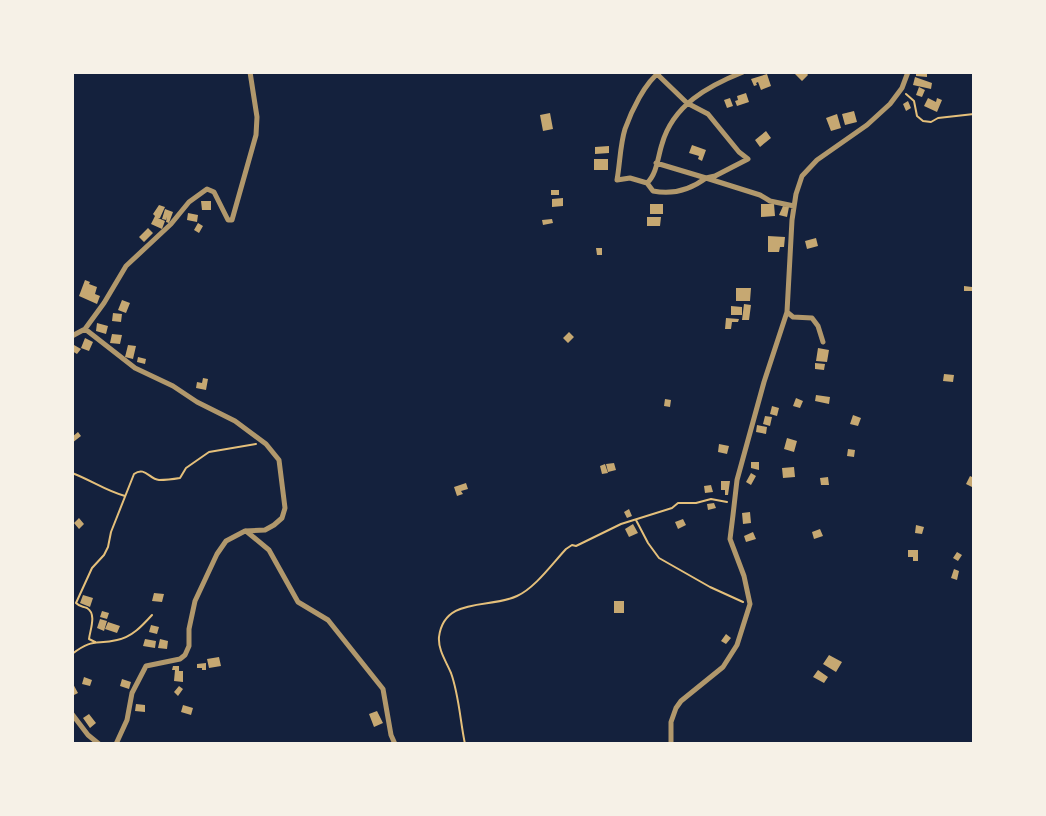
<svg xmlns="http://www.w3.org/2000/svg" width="1046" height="816" font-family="'DejaVu Sans',sans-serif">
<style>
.building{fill:#c6a872}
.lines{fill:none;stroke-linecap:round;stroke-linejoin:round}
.path{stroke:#e5c07b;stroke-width:2}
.minor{stroke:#b1986c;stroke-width:5}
</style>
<rect width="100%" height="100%" fill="#14213d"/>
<!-- building -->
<path class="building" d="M796,72H806L808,75L802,81L795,74Z
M916,72H927V77L916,76Z
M767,74L771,86L761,90L758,82L756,83L757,85L754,86L751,79Z
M915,77L932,83L931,89L913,85Z
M919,87L925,90L922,97L916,95Z
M746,93L749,102L737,106L735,101L738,100L737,96Z
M730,98L733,106L727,108L724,100Z
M928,98L936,102L937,98L942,100L937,112L924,106Z
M908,101L911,108L906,111L903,104Z
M854,111L857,122L845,125L842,114Z
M550,113L553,129L543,131L540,115Z
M837,114L841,128L831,131L826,118Z
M766,131L771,138L760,147L755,140Z
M692,145L706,150L702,161L698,159L699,156L689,153Z
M609,146V153L595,154V147Z
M594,159H608V170H594Z
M551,190H559V195H551Z
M563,198V206L552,207V199Z
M201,201H211V210H202Z
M650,204H663V214H650Z
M761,204H774L775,216L761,217Z
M159,205L165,207L160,218H158L165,221L162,229L151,224L155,216L153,214Z
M783,206L789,207L787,217L779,215Z
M165,209L173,212L169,223L166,222L167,217L166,220L162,219Z
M188,213L198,215L197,222L187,220Z
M647,217H661L660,226H647Z
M552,219L553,223L543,225L542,220Z
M198,223L203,226L199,233L194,230Z
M148,228L153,233L144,242L139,237Z
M768,236L785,237L784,247H780L779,252H768Z
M816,238L818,246L807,249L805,241Z
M596,248H602V255H597Z
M85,280L90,282L89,284L97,287L95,294L100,296L97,304L79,296Z
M964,286L972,287V291H964Z
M736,288H751L750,301H736Z
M122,300L130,303L126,313L118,310Z
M744,304L751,305L749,320H742Z
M731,306L742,307V315H731Z
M113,313L122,314L121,322L112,321Z
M726,318L739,319L738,322H732L731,329H725Z
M97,323L108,326L106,334L96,331Z
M569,332L574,337L568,343L563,338Z
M112,334L122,335L120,344L110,343Z
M85,338L93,342L89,351L81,348Z
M74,345L81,349L77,354L72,351Z
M128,345L136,346L133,359L125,357Z
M818,348L829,350L827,362L816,361Z
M138,357L146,359L145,364L137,362Z
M815,363L825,364L824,370L815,369Z
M944,374L954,375L953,382L943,381Z
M203,378L208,379L206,390L196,388L197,382L202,383Z
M816,395L830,397L829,404L815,401Z
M796,398L803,401L800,408L793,406Z
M665,399L671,400L670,407L664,406Z
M772,406L779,408L777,416L770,414Z
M853,415L861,418L858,426L850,424Z
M765,416L772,417L770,426L763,424Z
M757,425L767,427L766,434L756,432Z
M78,432L81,436L72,443V437Z
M787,438L797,441L794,452L784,449Z
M719,444L729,446L727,454L718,452Z
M848,449L855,450L854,457L847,456Z
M751,462H759V470L751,468Z
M614,463L616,470L608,472L606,464Z
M605,464L608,473L602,474L600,466Z
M794,467L795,477L783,478L782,468Z
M751,473L756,476L751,485L746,482Z
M970,476L974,478L972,487L966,484Z
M828,477L829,485H821L820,478Z
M721,481H730L728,495H725V490H721Z
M466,483L468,489L461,491L463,494L457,496L454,487Z
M711,485L713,492L705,493L704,486Z
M714,503L716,508L708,510L707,504Z
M629,509L632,516L627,518L624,512Z
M750,512L751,523L743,524L742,513Z
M79,518L84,524L79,529L74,523Z
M683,519L686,525L678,529L675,522Z
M633,524L638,533L629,537L625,529Z
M916,525L924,527L922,534L915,533Z
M820,529L823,536L814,539L812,532Z
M753,532L756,539L746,542L744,536Z
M908,550H918V561H913V557H908Z
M957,552L962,555L958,561L953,558Z
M954,569L959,571L957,580L951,578Z
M154,593L164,594L162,602L152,601Z
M83,595L93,598L90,607L80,603Z
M614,601H624V613H614Z
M102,611L109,613L107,619L100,617Z
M100,619L107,621L104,631L97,628Z
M108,622L120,626L117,633L105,629Z
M151,625L159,627L157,634L149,632Z
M726,634L731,638L726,644L721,641Z
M145,639L156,641L155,648L143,646Z
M160,639L168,641L167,649L158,648Z
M829,655L842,662L836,672L823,664Z
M219,657L221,666L209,668L207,659Z
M206,663V670H202V668H197V664Z
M173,666H179V671H183V682L174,681L175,670H172Z
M818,670L828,677L824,683L813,677Z
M84,677L92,680L90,686L82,684Z
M122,679L131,682L129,689L120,686Z
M72,682L78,693L72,696Z
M179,686L183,689L178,696L174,692Z
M136,704L145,705V712L135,711Z
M183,705L193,708L191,715L181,712Z
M377,711L383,723L374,727L369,714Z
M89,714L96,723L90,728L83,718Z"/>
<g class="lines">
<!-- path -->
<path class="path" d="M906,94L914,101L917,116L923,121L931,122L938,118L974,114
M72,473C91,480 106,491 125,496
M636,520L648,543L659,558L710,587L743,602
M95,642L89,639C90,630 97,614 87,608C82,606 80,607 76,603L92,568L104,555L108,547L111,532L134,474C145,466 149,479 159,480C164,480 174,479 180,478L186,468L209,452L256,444
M72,654C93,638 95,645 117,640C132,637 142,626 152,615
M465,744C460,720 459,695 451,673C446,661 438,650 439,637C444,596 490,609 517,596C535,588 552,564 566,549L572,545L576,546L621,524L672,508L678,503H696L711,499L727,502"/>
<!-- minor -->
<path class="minor" d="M660,72C645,82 631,112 625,129C620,145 620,164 617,180L630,178L647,183C657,174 658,156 662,144C673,105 708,86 743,72
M656,163L706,178L715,176L748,159L739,152L708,114L687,103L657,74
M647,183L653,191C673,195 690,190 706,178L760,195L770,201L794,206
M787,312L793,317L812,318L818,326L823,342
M85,329L135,368L173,386L197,402L235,421L266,444L279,460L285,508L282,518L274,525L265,530L245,531L226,541L217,554L195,601L189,629V646L185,655L180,659L146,666L132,693L127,720L116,744
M72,336L85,329L104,303L126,266L171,224L189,202L207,189L214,192L228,220H232L256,135L257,117L250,72
M246,531L269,550L298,602L328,620L383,689L391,735L395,744
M72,714L88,735L99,744
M671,744V722L676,708L681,701L723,667L737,645L750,604L744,576L730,539L733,515L737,480L764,382L787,312L792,220L796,194L802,176L817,160L867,125L890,104L902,88L908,72"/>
</g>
<!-- border -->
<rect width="1046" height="816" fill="none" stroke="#f6f1e7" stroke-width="148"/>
</svg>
